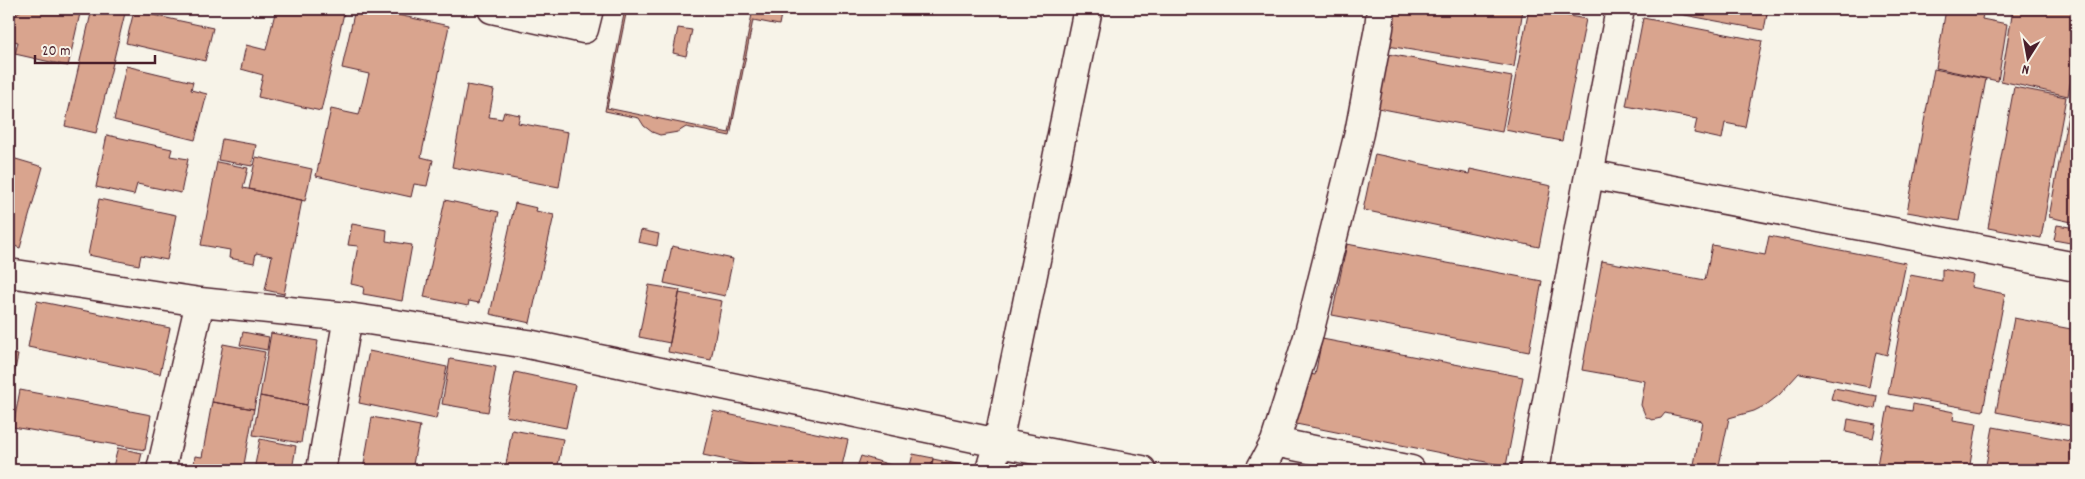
<svg xmlns="http://www.w3.org/2000/svg" width="2085" height="479" font-family="Dekko,sans-serif">
<style>
.building{fill:#d9a48e;stroke:#4a1f2b;fill-rule:evenodd}
.lines{fill:none;stroke-linecap:round;stroke-linejoin:round}
.minor-casing{stroke:#4a1f2b;stroke-width:31}
.minor{stroke:#f7f3e8;stroke-width:28}
</style>
<rect width="100%" height="100%" fill="#f7f3e8"/>
<filter id="ink" filterUnits="userSpaceOnUse"><feTurbulence type="fractalNoise" baseFrequency=".02" numOctaves="2"/><feDisplacementMap in="SourceGraphic" scale="10" xChannelSelector="R" yChannelSelector="G"/><feConvolveMatrix kernelMatrix="1 2 1 2 8 2 1 2 1" color-interpolation-filters="sRGB"/></filter>
<g filter="url(#ink)">
<!-- building -->
<path class="building" d="M22,9H81L68,66L15,54L18,42L9,40V22L10,16L21,11Z
M92,9H126L96,133L65,126Z
M276,9H345L321,111L258,97L263,75L241,69L246,45L266,50Z
M355,9H370L449,26L421,157L433,160L427,186L414,184L411,197L316,176L331,109L359,115L369,74L342,68Z
M625,9H782L779,25L753,20L730,136L686,127L678,132L660,135L652,132L644,126L639,118L605,111ZM678,28L692,30L686,56L673,53Z
M627,9H783L781,15L753,9L729,133L607,108Z
M1395,9H1523L1514,67L1388,46Z
M1529,9L1586,19L1562,141L1505,130Z
M1653,9H1768L1764,30Z
M1946,9H1984L1982,19L2007,24L1998,81L1936,68Z
M2013,9H2076V52L2068,96L2001,81Z
M134,11L213,28L205,61L126,43Z
M1643,18L1762,41L1745,127L1725,123L1722,139L1694,133L1697,119L1626,106Z
M1388,54L1512,77L1502,132L1378,108Z
M126,66L193,82L191,90L207,94L195,140L114,120Z
M1934,69L1986,79L1959,221L1907,212Z
M2076,72V223L2049,217Z
M467,85L494,90L489,117L502,119L504,112L520,115L518,123L568,132L559,187L452,167Z
M2014,87L2066,97L2041,238L1988,228Z
M107,135L172,149L170,156L188,159L181,193L137,184L134,195L96,187Z
M222,139L256,145L252,166L218,160Z
M1375,154L1469,174L1470,169L1551,186L1539,247L1363,210Z
M9,157L43,167L20,248L9,244Z
M256,157L312,169L305,201L249,189Z
M217,162L248,168L243,188L302,200L284,294L265,290L272,256L256,253L254,263L229,258L230,250L201,245Z
M99,199L176,215L167,260L141,255L139,265L88,255Z
M445,200L499,212L479,303L469,301L468,306L424,297Z
M515,203L537,208L536,211L554,215L530,323L490,314Z
M352,224L387,230L386,241L412,245L402,301L363,294L364,287L351,284L358,246L348,245Z
M2057,225L2076,228V244L2054,240Z
M641,230L659,234L657,246L638,242Z
M1769,236L1906,263L1887,355L1876,352L1869,387L1799,373L1779,395L1766,405L1754,411L1729,418L1718,470H1693L1702,421L1665,413L1661,418L1652,420L1646,417L1641,405L1645,381L1582,370L1602,261L1705,280L1712,245L1765,255Z
M1347,244L1542,281L1529,352L1332,315Z
M672,246L733,259L725,296L664,283Z
M1942,269L1973,275L1971,287L2005,294L1983,411L1888,394L1910,275L1942,281Z
M649,285L680,290L670,343L639,337Z
M679,293L722,301L711,360L668,352Z
M37,301L170,328L160,374L28,347Z
M2014,318L2076,330V427L1996,412Z
M243,332L269,337L267,350L240,345Z
M271,333L318,341L307,405L260,396Z
M1322,339L1523,377L1506,466L1296,424L1305,373L1315,375Z
M223,344L265,352L254,409L212,402Z
M369,351L447,367L436,419L359,403Z
M9,353L18,355L9,399Z
M450,359L496,367L488,412L442,404Z
M515,372L575,385L566,428L506,416Z
M1834,388L1877,396L1875,409L1831,399Z
M20,390L151,415L145,450L13,427Z
M260,396L307,405L301,443L253,435Z
M212,402L254,409L243,470H193L195,456L202,457Z
M1913,404L1954,412L1953,420L1977,424L1969,470H1876L1888,407L1912,411Z
M713,411L848,440L841,470H775L703,455Z
M372,417L420,426L412,470H363Z
M1848,419L1876,424L1873,438L1846,432Z
M1993,427L2076,442V470H1985Z
M512,430L563,439L557,470H505Z
M260,439L296,446L292,470H254Z
M118,448L142,453L138,470H112Z
M913,454L933,458L931,470H909Z
M861,456L904,469L903,470H856Z
M933,459L967,466L966,470H931Z"/>
<g class="lines">
<defs>
<path id="minor" d="M492,9L584,29L589,9
M1589,174L2076,267
M9,273L200,302L348,317L528,344L998,443L1142,470
M1275,442L1308,337L1359,133L1379,28L1381,9
M161,470L200,302
M321,470L348,317
M990,470L998,443L1088,9
M1260,470L1275,442L1411,470
M1534,470L1620,9"/>
</defs>
<!-- minor casing -->
<use href="#minor" class="minor-casing"/>
<!-- minor -->
<use href="#minor" class="minor"/>
</g>
</g>
<!-- margin -->
<rect width="2085" height="479" fill="none" stroke="#f7f3e8" stroke-width="30"/>
<rect x="15" y="15" width="2055" height="449" fill="none" stroke="#4a1f2b" stroke-width="2" filter="url(#ink)"/>
<!-- north arrow -->
<g transform="translate(2028 58) rotate(191)" stroke="#f7f3e8" stroke-width="4" paint-order="stroke">
<path d="M0-4L9 19L0 12L-9 19Z" fill="#4a1f2b"/>
<text y="-8" font-size="14" font-weight="bold" text-anchor="middle" fill="#4a1f2b">N</text>
</g>
<!-- scale -->
<path d="M35 55v8h120v-8" fill="none" stroke="#4a1f2b" stroke-width="2.5"/>
<text x="42" y="55" font-size="15" fill="#4a1f2b" stroke="#f7f3e8" stroke-width="4" paint-order="stroke">20 m</text>
</svg>
